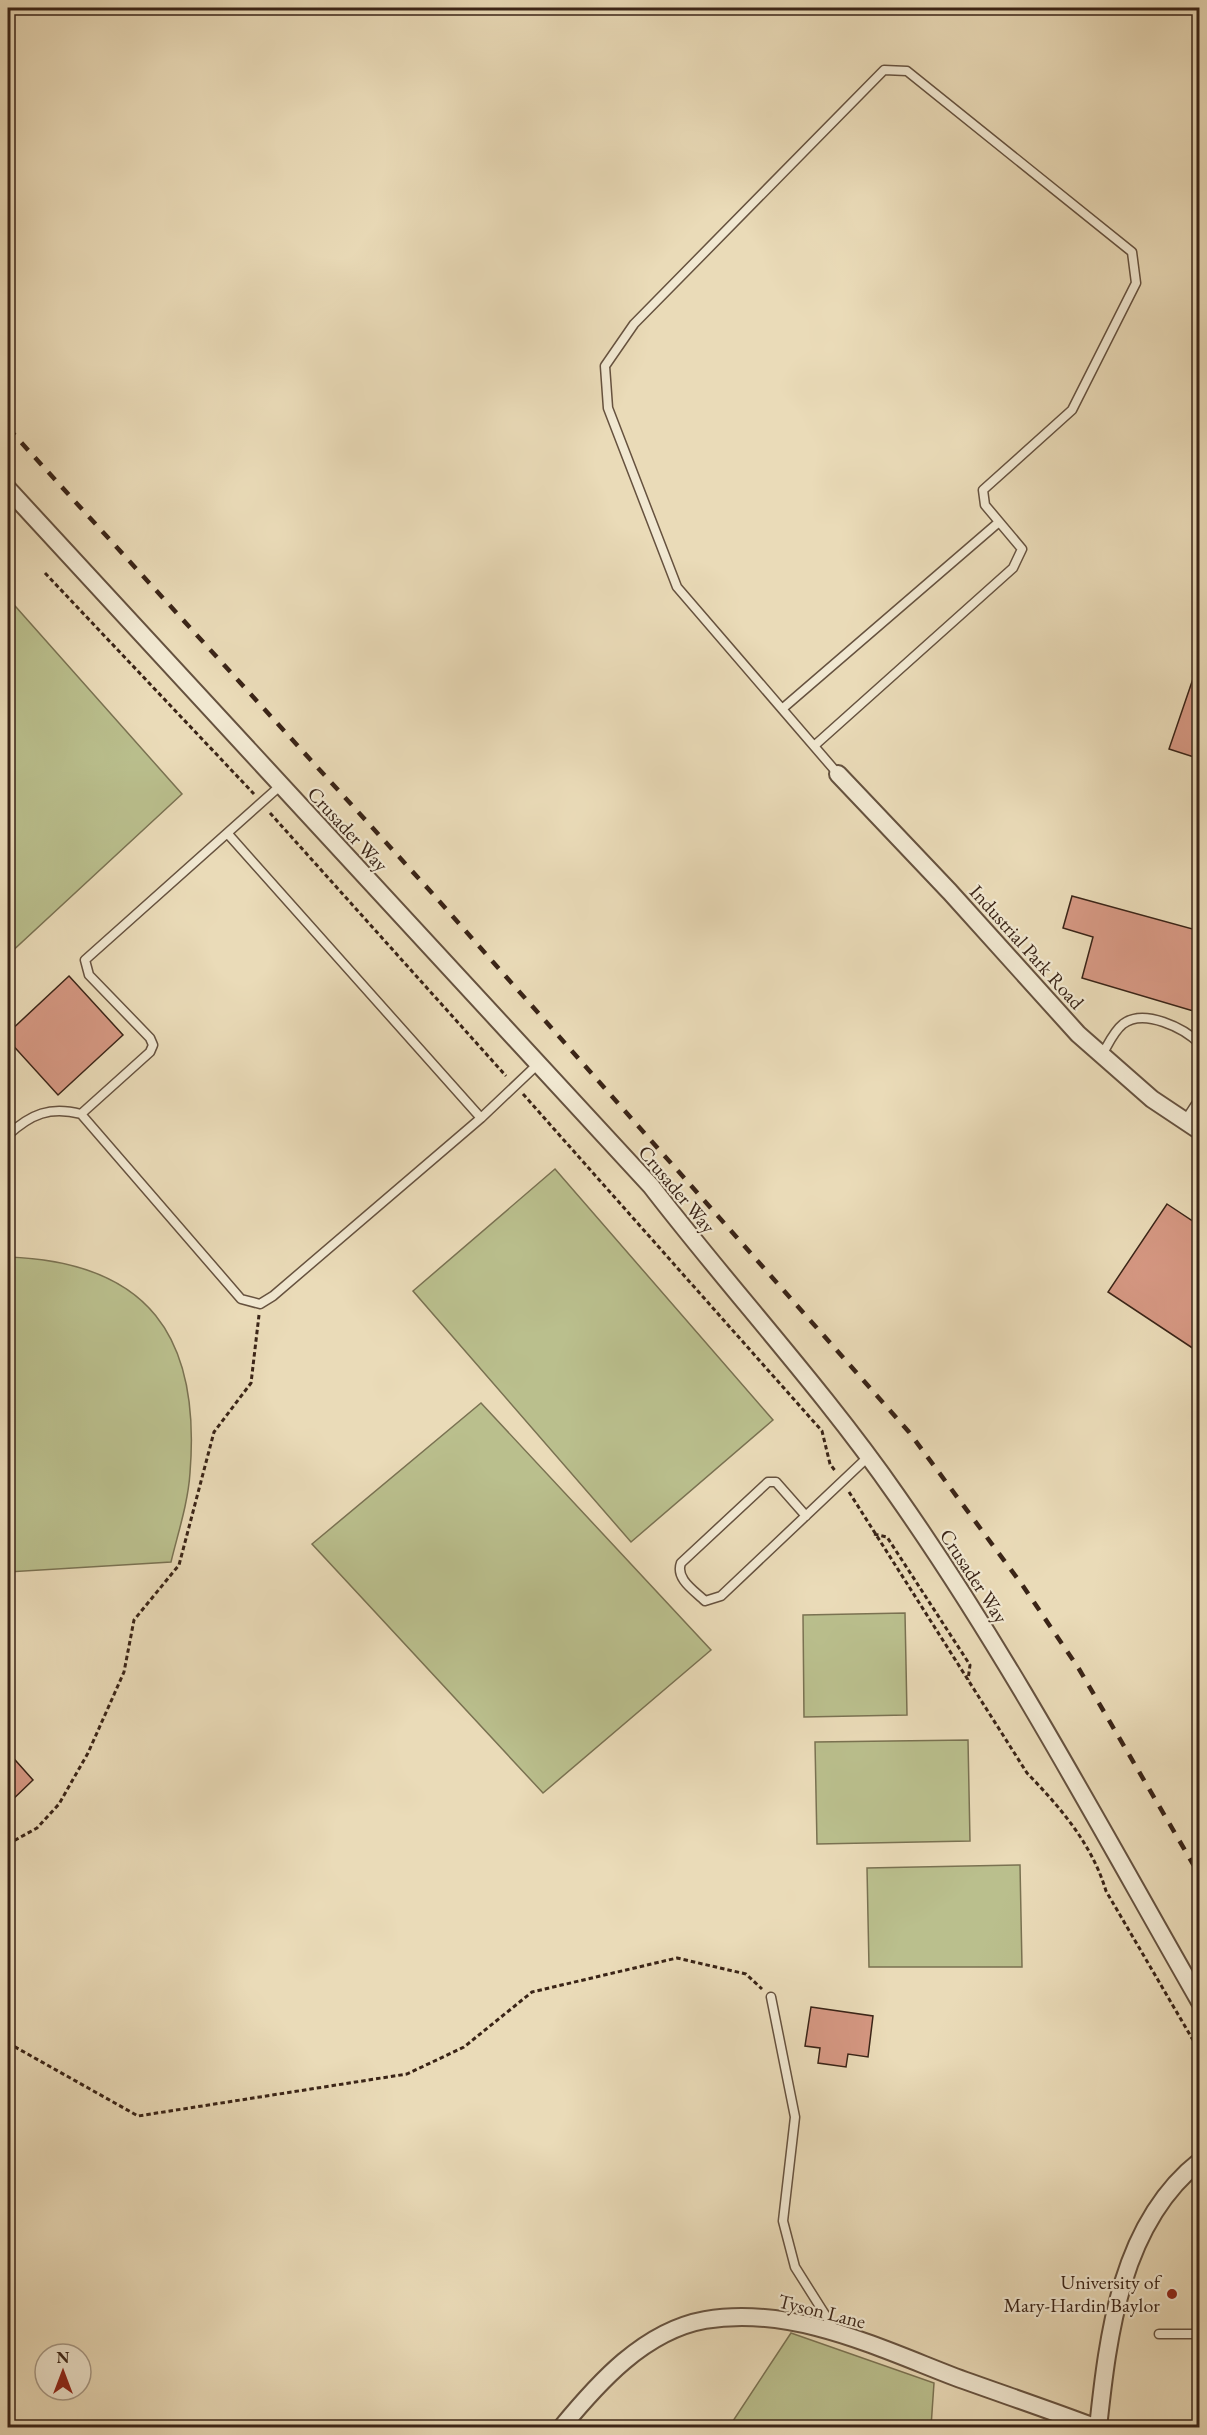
<svg xmlns="http://www.w3.org/2000/svg" width="1207" height="2435" font-family="'EB Garamond',serif">
<style>
.green{fill:#babf8d;stroke:#7a7252;stroke-width:1.5}
.building{fill:#d69883;stroke:#3a2417;stroke-width:1.5}
.lines{fill:none;stroke-linecap:round;stroke-linejoin:round}
.service-casing{stroke:#66523f;stroke-width:11}
.minor-casing{stroke:#66523f;stroke-width:20}
.path{stroke:#3a2417;stroke-width:3;stroke-dasharray:4.5 3;stroke-linecap:butt}
.service{stroke:#f1e8d1;stroke-width:8}
.minor{stroke:#f1e8d1;stroke-width:16}
.rail{stroke:#3a2417;stroke-width:4.5;stroke-dasharray:10 10;stroke-linecap:butt}
.poi-dot{fill:#8f2418;stroke:#f1e8d1;stroke-width:2}
.labels{text-anchor:middle;stroke-width:4.5;stroke-linejoin:round;paint-order:stroke}
.street-label{font-size:20px;fill:#3a2417;stroke:#f1e8d1}
.poi-label{font-size:20px;fill:#3a2417;stroke:#f1e8d1;text-anchor:end}
</style>
<rect width="100%" height="100%" fill="#eadbb8"/>
<filter id="stains"><feTurbulence type="fractalNoise" baseFrequency=".00333" numOctaves="4"/><feColorMatrix values="0 0 0 0 .2 0 0 0 0 .09 0 0 0 0 .02 0 0 0 .5 -.17"/></filter>
<radialGradient id="worn" r=".72"><stop offset=".6" stop-color="#630" stop-opacity="0"/><stop offset="1" stop-color="#630" stop-opacity=".3"/></radialGradient>
<!-- green -->
<path class="green" d="M8,598L182,794L8,955Z
M555,1169L773,1420L631,1542L413,1291Z
M8,1257C148,1262 201,1336 190,1473C188,1503 178,1533 171,1562L8,1572Z
M481,1403L711,1650L543,1793L312,1544Z
M905,1613L907,1715L804,1717L803,1615Z
M968,1740L970,1841L817,1844L815,1742Z
M1020,1865L1022,1967H869L867,1868Z
M791,2333L934,2383L931,2427H729Z"/>
<!-- building -->
<path class="building" d="M1197,667H1200V759L1169,749Z
M1072,896L1200,931V1013L1082,978L1093,937L1063,928Z
M69,976L123,1035L58,1095L8,1040V1033Z
M1167,1204L1200,1226V1353L1108,1292Z
M8,1752L33,1780L8,1804Z
M811,2007L873,2016L868,2057L848,2054L846,2067L818,2063L820,2048L805,2046Z"/>
<g class="lines">
<defs>
<path id="service" d="M782,709L999,522
M814,746L1013,568L1022,549L985,505L983,490L1072,410L1136,283L1132,252L907,71L884,70L634,324L605,366L608,408L677,587L838,774
M280,786L85,960L89,975L150,1038L153,1045L150,1052L81,1114L241,1299L260,1304L273,1296L481,1118L538,1064
M228,834L481,1118
M1102,1055C1108,1045 1113,1032 1123,1024C1144,1008 1184,1028 1200,1044
M1185,1121L1200,1098
M8,1135C31,1114 50,1106 81,1114
M806,1516L776,1482H768L681,1563C675,1579 695,1591 705,1601L721,1596L869,1456
M771,1997L795,2117L783,2221L795,2267L836,2332
M1159,2334H1200"/>
<path id="minor" d="M8,489L651,1186C731,1290 822,1388 897,1496C1010,1657 1102,1831 1200,2002
M838,774L950,892L1078,1034L1152,1099L1200,1131
M561,2428C598,2383 644,2331 705,2320C791,2305 877,2347 955,2377C1002,2394 1050,2410 1097,2428
M1098,2428C1108,2334 1121,2223 1200,2161"/>
</defs>
<!-- service casing -->
<use href="#service" class="service-casing"/>
<!-- minor casing -->
<use href="#minor" class="minor-casing"/>
<!-- path -->
<path class="path" d="M45,573L254,794
M270,813L506,1076
M523,1094L822,1431L830,1464L836,1472
M849,1492L1027,1773C1060,1807 1092,1844 1106,1891L1200,2052
M874,1534L887,1537L970,1665L968,1680
M8,1844L37,1828L59,1804L88,1753L124,1672L134,1620L179,1565L214,1432L251,1383L259,1315
M8,2043L138,2116L407,2074L464,2047L532,1992L677,1958L746,1974L762,1989"/>
<!-- service -->
<use href="#service" class="service"/>
<!-- minor -->
<use href="#minor" class="minor"/>
<!-- rail -->
<path class="rail" d="M8,428L432,893L909,1432L1023,1586L1079,1669L1200,1876"/>
</g>
<!-- markers -->
<circle class="poi-dot" cx="1172" cy="2294" r="6"/>
<g class="labels">
<!-- street labels -->
<g class="street-label">
<text transform="translate(348 829) rotate(47)" y="7">Crusader Way</text>
<text transform="translate(1027 947) rotate(48)" y="7">Industrial Park Road</text>
<text transform="translate(677 1189) rotate(50)" y="7">Crusader Way</text>
<text transform="translate(974 1576) rotate(57)" y="7">Crusader Way</text>
<text transform="translate(822 2311) rotate(14)" y="7">Tyson Lane</text>
</g>
<!-- poi labels -->
<g class="poi-label">
<text x="1160" y="2289">University of<tspan x="1160" dy="23">Mary-Hardin Baylor</tspan></text>
</g>
</g>
<!-- margin -->
<rect width="1207" height="2435" fill="none" stroke="#eadbb8" stroke-width="30"/>
<rect x="9" y="9" width="1189" height="2417" fill="none" stroke="#3a2417" stroke-width="3"/>
<rect x="15" y="15" width="1177" height="2405" fill="none" stroke="#3a2417" stroke-width="1.5"/>
<!-- north arrow -->
<g transform="translate(63 2372)"><circle r="28" fill="#f1e8d1" stroke="#a89a87" stroke-width="1.5"/>
<path d="M0-4.5L10 22L0 15L-10 22Z" fill="#8f2418"/>
<text y="-9" font-size="16" font-weight="bold" text-anchor="middle" fill="#3a2417">N</text>
</g>
<rect width="100%" height="100%" filter="url(#stains)"/>
<rect width="100%" height="100%" fill="url(#worn)"/>
</svg>
